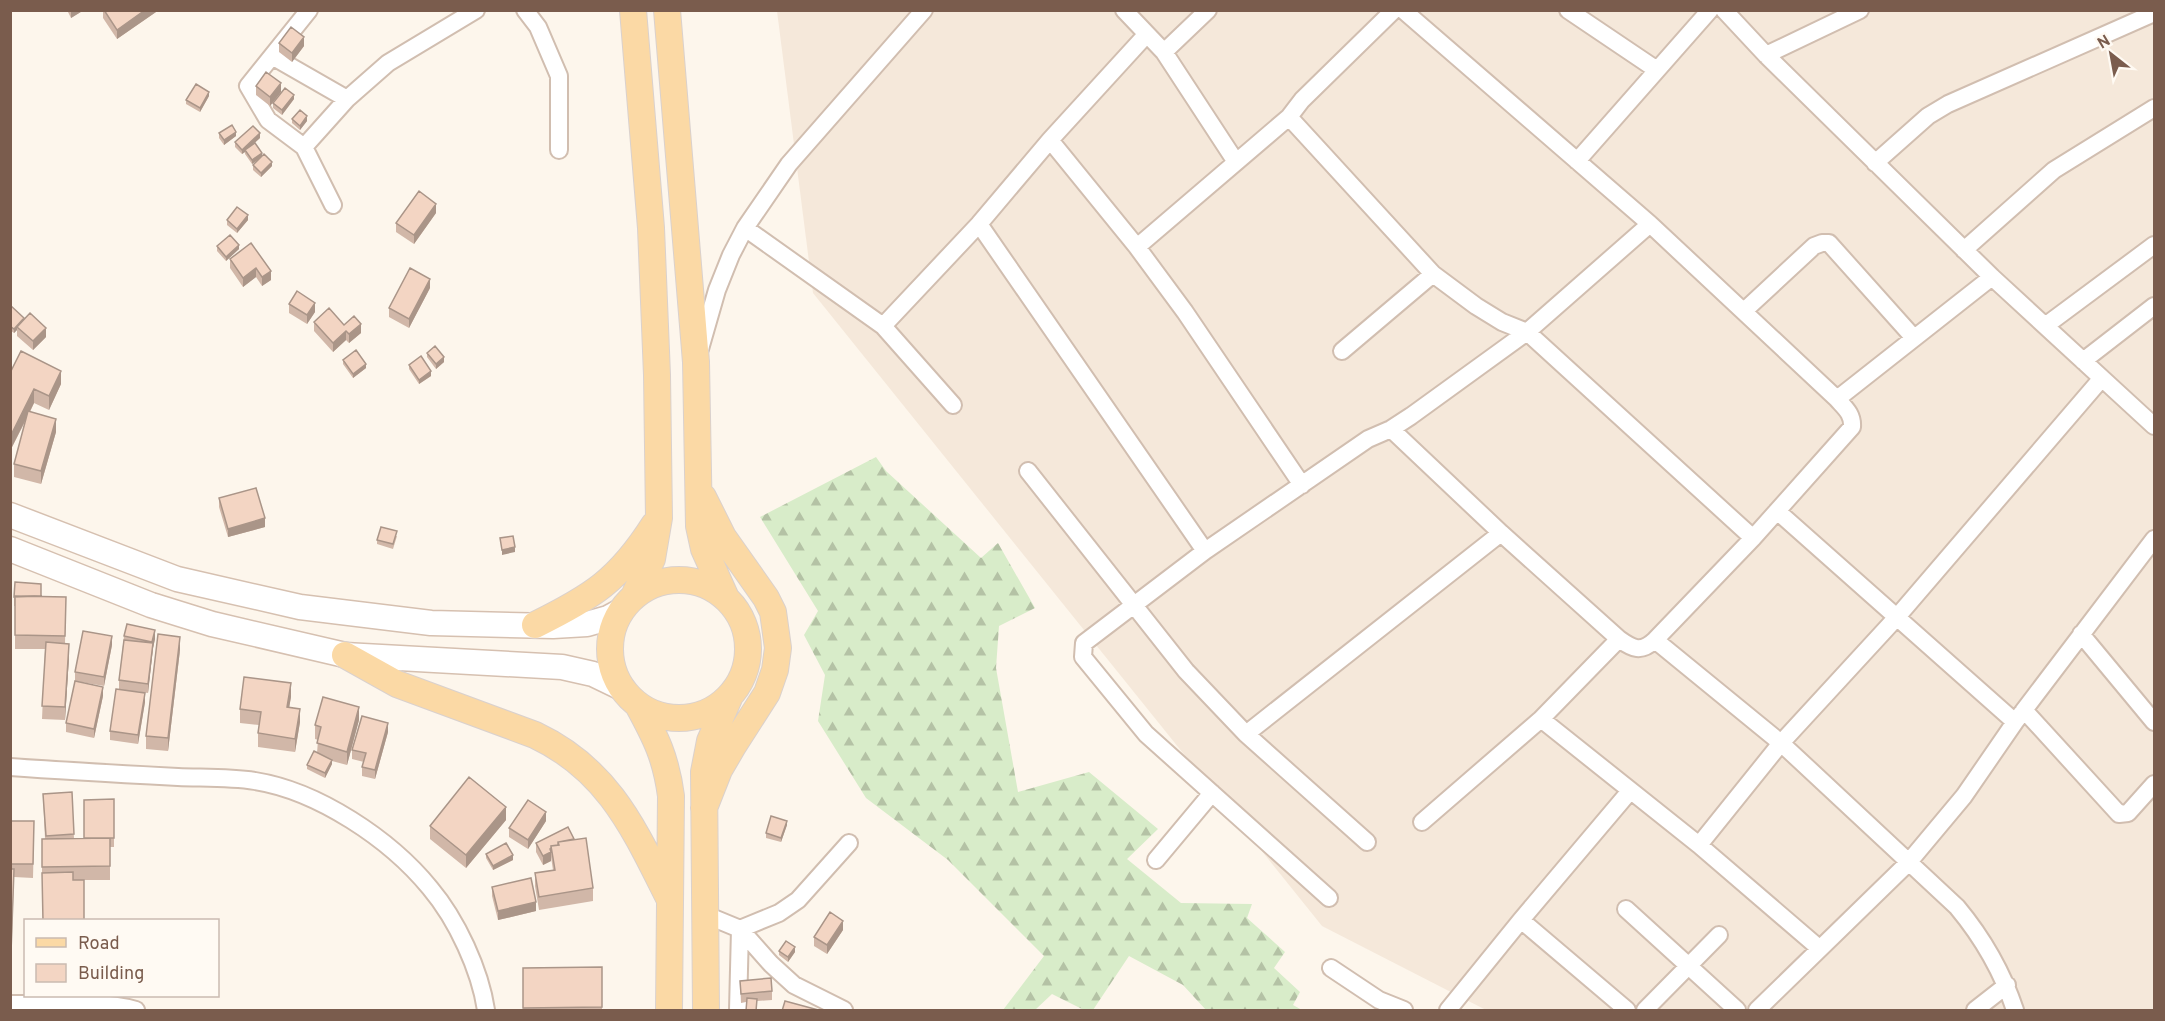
<svg xmlns="http://www.w3.org/2000/svg" width="2165" height="1021" font-family="Overpass,sans-serif">
<style>
.residential{fill:#f5e8da}
.forest{fill:url(#forest-firs)}
.lines{fill:none;stroke-linecap:round;stroke-linejoin:round}
.street-casing{stroke:#d1beb0;stroke-width:20}
.secondary-casing{stroke:#d6c0b0;stroke-width:27}
.primary-casing{stroke:#dad1cd;stroke-width:28}
.street{stroke:#fff;stroke-width:16}
.secondary{stroke:#fff;stroke-width:24}
.primary{stroke:#fbd9a5;stroke-width:26}
.wall{fill:#d1b7a8}
.shaded-wall{fill:#aa9588}
.building{fill:#f3d5c3;stroke:#aa9588;stroke-width:1.5}
</style>
<defs>
<pattern id="forest-firs" width="22" height="20" patternUnits="userSpaceOnUse" patternTransform="scale(1.5)"><rect width="22" height="20" fill="#d8ecc9"/><path d="M5 1l3.5 6h-7zM16 11l3.5 6h-7z" fill="#b4c2a5"/></pattern>
</defs>
<rect width="100%" height="100%" fill="#fdf6ec"/>
<!-- residential -->
<path class="residential" d="M777,11H2154V1010H1486L1322,926L813,293Z"/>
<!-- forest -->
<path class="forest" d="M876,457L886,471L981,558L998,543L1035,608L999,626L996,668L1018,792L1089,772L1158,829L1127,859L1181,903L1252,904L1247,918L1285,952L1274,968L1300,992L1293,1005L1302,1010H1206L1183,985L1129,956L1093,1010H1084L1052,994L1035,1010H1003L1044,956L948,860L866,798L818,721L825,675L804,635L818,611L760,517Z"/>
<g class="lines">
<defs>
<path id="street" d="M525,10L538,27L559,76V150
M1124,10L1164,52L1236,162
M1403,10L1650,224L1837,399C1845,408 1853,414 1852,427L1753,538L1655,640
M1568,10L1657,70
M1724,10L1766,55L1992,277L2154,426
M1164,52L1208,10
M1766,55L1860,10
M272,56L347,99L304,147L268,120L248,86L309,10
M347,99L388,63L476,10
M1289,117L1433,274L1476,306L1502,322L1527,332L1753,538
M1050,140L1137,247L1185,312L1302,485
M304,147L333,205
M1577,161L1710,10
M1875,163L1928,116L1948,104L2154,13
M979,224L1205,551
M745,228L883,326L953,405
M1137,247L1289,117L1302,100L1394,10
M1964,250L2054,170L2154,108
M1744,311L1814,246L1822,243H1829L1914,338
M883,326L979,224L1050,140L1146,35
M2045,326L2154,245
M700,349L717,290L731,255L745,228L789,164L924,10
M1342,351L1433,274
M2083,361L2154,306
M1837,399L1992,277
M1391,429L1501,533L1619,639C1633,649 1641,653 1655,640L1781,743L1957,907C1982,937 2003,974 2015,1010
M1028,471L1186,671L1246,734L1367,842
M1777,511L2015,722
M2081,634L2154,722
M2024,710L2119,814L2128,813L2154,784
M1541,719L1699,845L1819,948
M1246,734L1501,533
M10,767C66,771 122,774 178,777C203,778 230,777 255,781C318,791 390,839 430,888C457,920 480,970 486,1010
M1422,822L1541,719L1619,639
M1699,845L1781,743L1897,617L2102,378
M1156,860L1212,793
M1329,898L1146,734L1083,657L1084,643L1205,551L1368,439L1391,429L1411,416L1527,332L1650,224
M1626,909L1737,1010
M706,915L740,929L771,964L794,985L844,1010
M1521,920L1627,1010
M1331,968L1379,1000L1404,1010
M10,1004C50,1004 99,999 136,1010
M738,1010L740,929L779,913L798,900L849,843
M1448,1010L1521,920L1630,791
M1645,1010L1719,935
M1757,1010L1908,863L1964,796L2015,722L2154,539
M1975,1010L2007,985"/>
<path id="secondary" d="M10,515L177,579L300,607L431,623L553,626L587,624L608,618L621,611
M10,549L151,605L212,624L345,655L562,667L593,674L622,688"/>
<path id="primary" d="M633,10L651,228L657,375L659,518L652,559L634,596
M667,10L696,362L699,526L704,549L726,598
M703,497L723,537L766,598L773,612L778,648L775,670L767,693L733,746L719,770L704,808
M610 649a69 69 0 1 1 138 0a69 69 0 1 1-138 0Z
M535,625C592,597 619,580 654,525
M345,655L397,684L535,735C609,770 634,829 669,898
M638,705C656,738 666,758 671,796L669,1010
M706,1010L704,772L710,741L729,698"/>
</defs>
<!-- street casing -->
<use href="#street" class="street-casing"/>
<!-- secondary casing -->
<use href="#secondary" class="secondary-casing"/>
<!-- primary casing -->
<use href="#primary" class="primary-casing"/>
<!-- street -->
<use href="#street" class="street"/>
<!-- secondary -->
<use href="#secondary" class="secondary"/>
<!-- primary -->
<use href="#primary" class="primary"/>
</g>
<!-- wall -->
<path class="wall" d="M67,10H84L71,18Z
M103,10H156V12L117,39L103,18Z
M279,43L304,46L292,62L279,52Z
M256,86L281,92L270,106L256,95Z
M209,96L200,112L186,104V100Z
M294,99L282,115L273,108V103Z
M292,119L307,121L300,130L292,123Z
M219,133L236,136L224,145L219,138Z
M260,138L252,145L272,166L261,177L253,170V165L260,159L252,164L245,154V152L242,154L235,147V142Z
M436,213L414,244L396,232V223Z
M227,220H248L237,233L227,225Z
M251,243L271,280L262,286L256,277L243,287L230,268V259Z
M217,246L239,249L226,261L217,251Z
M430,288L409,328L389,317V308Z
M289,304L315,312L307,324L289,313Z
M10,305L24,320L46,337L33,350L17,336V330L14,333L10,330Z
M314,322L344,325L361,333L349,343L346,340L333,352L314,331Z
M427,353L444,362L436,369L427,357Z
M343,360L366,368L353,378L343,364Z
M409,365L431,376L419,384L409,369Z
M10,373L61,384L49,410L34,403L30,412L56,432L41,484L14,477V464L27,418L10,451Z
M219,498L265,527L228,537L219,507Z
M397,536L393,549L377,544V540Z
M14,597H66L65,643L69,657L65,720L42,719L45,649H15V606H14Z
M124,636L155,639L153,648L148,693L134,691L145,702L138,744L110,740V731L119,689V680Z
M112,645L104,686L75,681V672Z
M180,650L168,751L146,749V736Z
M103,696L94,738L66,732V723Z
M291,697L289,707L300,722L295,752L258,747V733L259,725L240,723V709Z
M359,720L347,765L332,761V764L325,778L307,769V765L317,753L318,740L315,739V725Z
M388,732L375,779L362,776V767L364,762L352,759V750Z
M72,792L74,839L84,838L114,799V847H110V880H84V921L42,873V839H45L43,794Z
M506,820L466,868L430,839V826Z
M10,821L34,835L33,878L14,877L11,967H10Z
M546,821L528,849L509,837V828Z
M787,825L781,842L766,838V833Z
M568,827L593,888V901L539,910L535,886V873L553,870L551,857V861L543,865L536,852V843Z
M486,854L513,860L493,870L486,858Z
M492,887L536,911L498,920L492,896Z
M843,930L827,954L814,946V937Z
M779,951L795,952L788,962L779,955Z
M602,967V1011H523V968Z
M740,981L772,991V1000L757,1001V1011H746V1002L741,1003Z"/>
<!-- shaded-wall -->
<path class="shaded-wall" d="M71,10H84L71,18Z
M145,10H156V12L117,39V30Z
M304,37V46L292,62V53Z
M281,83V92L270,106V97Z
M209,92V96L200,112V108Z
M294,95V99L282,115V110Z
M307,116V121L300,130V126Z
M236,132V136L224,145V140Z
M260,133V138L246,151L245,150V152L242,154V150Z
M262,153V157L252,164V160Z
M272,162V166L261,177V173Z
M436,204V213L414,244V235Z
M248,215V220L237,233V229Z
M239,245V249L226,261V257Z
M256,268V277L243,287V278Z
M271,271V280L262,286V277Z
M430,279V288L409,328V319Z
M315,303V312L307,324V315Z
M24,318V323L17,327V330L14,333V329Z
M361,324V333L349,343V334Z
M46,328V337L33,350V341Z
M346,331V340L333,352V343Z
M444,357V362L436,369V364Z
M366,364V368L353,378V374Z
M61,371V384L49,410V396Z
M431,371V376L419,384V380Z
M34,389V403L10,451V437Z
M56,419V432L41,484V471Z
M265,518V527L228,537V529Z
M515,547V552L502,555V550Z
M155,630V639L153,648L148,693V684L152,642Z
M112,636V645L104,686V677Z
M180,637V650L168,751V738Z
M69,644V657L65,720V707Z
M291,683V697L287,720V707Z
M103,687V696L94,738V729Z
M145,693V702L138,744V735Z
M359,707V720L347,765V752Z
M300,709V722L295,752V739Z
M388,723V732L375,779V770Z
M332,760V764L325,778V773Z
M506,807V820L466,868V855Z
M546,812V821L528,849V840Z
M787,821V825L781,842V838Z
M551,848V861L543,865V856Z
M513,855V860L493,870V866Z
M536,902V911L498,920V911Z
M843,921V930L827,954V945Z
M795,947V952L788,962V957Z"/>
<!-- building -->
<path class="building" d="M104,10H145L117,30Z
M291,27L304,37L292,53L279,43Z
M266,72L281,83L270,97L256,86Z
M196,84L209,92L200,108L186,100Z
M285,88L294,95L282,110L273,103Z
M300,110L307,116L300,126L292,119Z
M232,125L236,132L224,140L219,133Z
M253,126L260,133L242,150L235,142Z
M255,143L262,153L252,160L245,150Z
M264,154L272,162L261,173L253,165Z
M419,191L436,204L414,235L396,223Z
M237,207L248,215L237,229L227,220Z
M230,235L239,245L226,257L217,246Z
M251,243L271,271L262,277L256,268L243,278L230,259Z
M410,268L430,279L409,319L389,308Z
M297,291L315,303L307,315L289,304Z
M10,305L24,318L14,329L10,326Z
M329,308L344,325L354,316L361,324L349,334L346,331L333,343L314,322Z
M30,313L46,328L33,341L17,327Z
M435,346L444,357L436,364L427,353Z
M356,350L366,364L353,374L343,360Z
M21,351L61,371L49,396L34,389L10,437V373Z
M421,356L431,371L419,380L409,365Z
M28,411L56,419L41,471L14,464Z
M256,488L265,518L228,529L219,498Z
M381,527L397,531L393,544L377,540Z
M513,536L515,547L502,550L500,538Z
M15,582L41,584V596L14,597Z
M15,596L66,597L65,636L15,635Z
M127,624L155,630L152,642L124,636Z
M83,631L112,636L104,677L75,672Z
M158,634L180,637L168,738L146,736Z
M124,640L153,643L148,684L119,680Z
M46,642L69,644L65,707L42,706Z
M244,677L291,683L287,707L300,709L295,739L258,733L261,712L240,709Z
M75,681L103,687L94,729L66,723Z
M116,689L145,693L138,735L110,731Z
M323,697L359,707L347,752L317,743L321,727L315,725Z
M362,716L388,723L375,770L362,767L366,753L352,750Z
M314,751L332,760L325,773L307,765Z
M469,777L506,807L466,855L430,826Z
M72,792L74,834L46,836L43,794Z
M114,799V838H84V800Z
M528,800L546,812L528,840L509,828Z
M771,816L787,821L781,838L766,833Z
M10,821H34L33,864H10Z
M568,827L574,839L558,842V845L551,846V848L550,849L551,852L543,856L536,843Z
M110,838V866L42,867V839Z
M586,838L593,888L539,897L535,873L555,870L551,846L559,845L558,842Z
M506,843L513,855L493,866L486,854Z
M10,869H14L11,953H10Z
M73,872V880H84V921H43L42,873Z
M531,878L536,902L498,911L492,887Z
M830,912L843,921L827,945L814,937Z
M786,941L795,947L788,957L779,951Z
M602,967V1007L523,1008V968Z
M771,978L772,991L741,994L740,981Z
M747,998L757,999L756,1011H746Z
M785,1001L822,1011H782Z"/>
<!-- border -->
<rect width="2165" height="1021" fill="none" stroke="#7a5c4d" stroke-width="24"/>
<!-- legend -->
<rect x="24" y="919" width="195" height="78" fill="#fffaf3" stroke="#cabbb1" stroke-width="1.5"/>
<rect x="36" y="938" width="30" height="9" fill="#fbd9a5" stroke="#cabbb1" stroke-width="1.5"/>
<text x="78" y="949" font-size="18" fill="#7a5c4d">Road</text>
<rect x="36" y="964" width="30" height="18" fill="#f3d5c3" stroke="#cabbb1" stroke-width="1.5"/>
<text x="78" y="979" font-size="18" fill="#7a5c4d">Building</text>
<!-- north arrow -->
<g transform="translate(2111 54) rotate(329)" stroke="#fffaf3" stroke-width="4.5" paint-order="stroke">
<path d="M0-4.5L10 22L0 15L-10 22Z" fill="#7a5c4d"/>
<text y="-9" font-size="16" font-weight="bold" text-anchor="middle" fill="#7a5c4d">N</text>
</g>
</svg>
